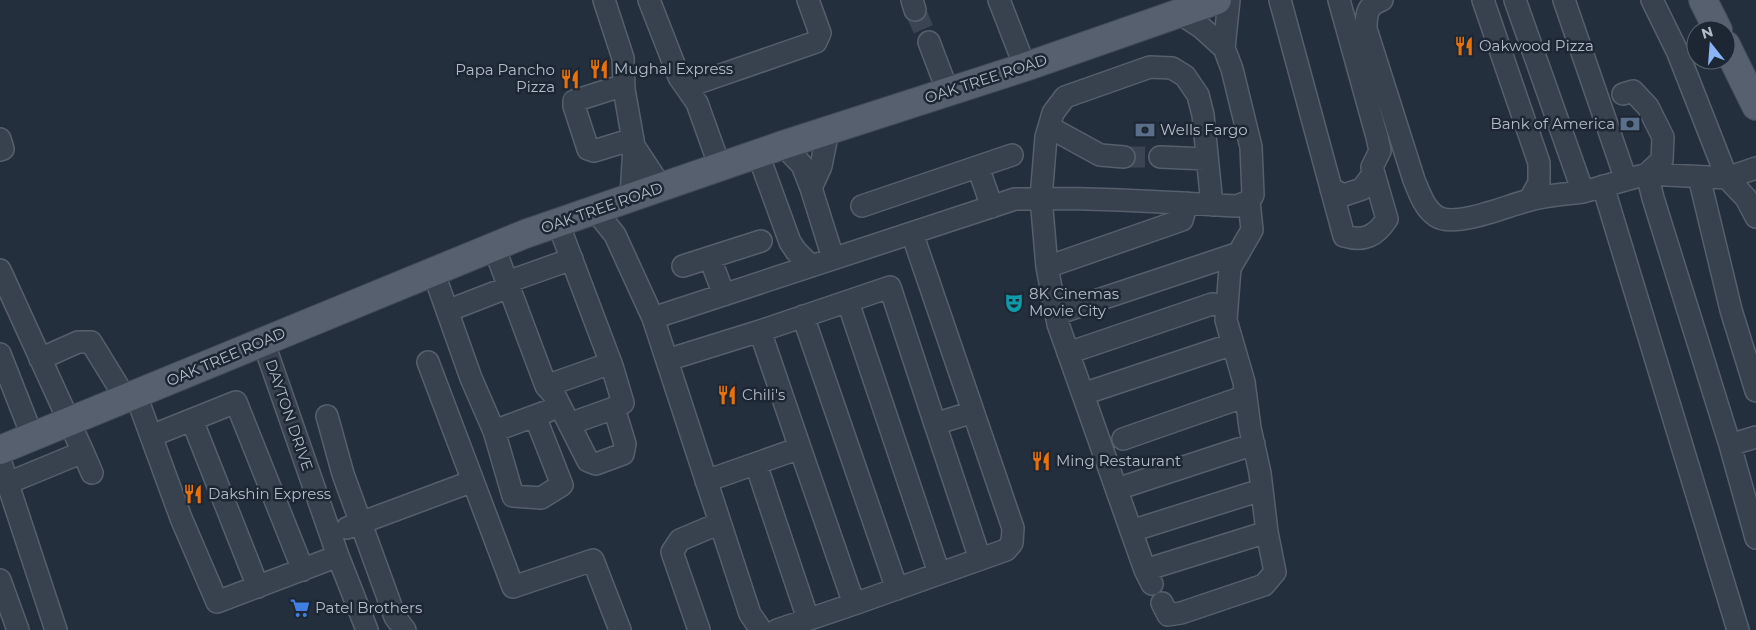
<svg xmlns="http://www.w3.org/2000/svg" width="1756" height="630" font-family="Montserrat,sans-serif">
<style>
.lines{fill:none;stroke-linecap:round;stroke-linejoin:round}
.minor-tunnel{stroke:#3a4453;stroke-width:21;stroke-dasharray:21 11;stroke-linecap:butt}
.minor-casing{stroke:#565f6c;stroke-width:24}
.major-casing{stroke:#414a57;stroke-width:30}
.minor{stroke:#38414e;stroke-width:21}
.major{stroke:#56606e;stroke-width:28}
.labels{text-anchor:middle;stroke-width:5;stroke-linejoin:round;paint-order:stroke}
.poi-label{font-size:15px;fill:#b4bcc9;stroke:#1d2633;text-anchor:start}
.street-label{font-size:15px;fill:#b4bcc9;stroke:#1d2633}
</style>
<rect width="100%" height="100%" fill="#242f3e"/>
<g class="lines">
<!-- minor-tunnel -->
<path class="minor-tunnel" d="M915,10L929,42
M1124,157H1160"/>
<defs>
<path id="minor" d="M604,0L623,58L624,89L634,146
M649,0L679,77L697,103L720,167
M912,0L915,10
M999,0L1025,67
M1280,0L1344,236C1364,242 1376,236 1387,219L1372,167L1380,151L1377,137L1339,0
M1382,0C1367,5 1366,14 1366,29L1414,180C1419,192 1424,208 1436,216C1455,229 1508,205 1530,200C1547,195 1566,194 1583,192
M1483,0L1539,163V183L1530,199
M1515,0L1583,192L1647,174L1727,178L1756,168
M1564,0L1626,180
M1652,0L1678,53L1727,178L1746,198L1756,217
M1179,13L1202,28L1224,48
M929,42L948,92
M624,85L574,101V106L588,149L594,151L633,139
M686,87L816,42L820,33L808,0
M1623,94L1633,91L1648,107L1663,137L1662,160L1647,174L1653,198L1730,445
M1049,127L1100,155L1124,157
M828,131L821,166L811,188L833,258
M0,139L3,149L0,150
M783,145L802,165L811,188
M758,154L790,242L796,251L811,266
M1160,157L1207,159
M978,167L992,207
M1699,177L1731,310L1756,391
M1603,186L1738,630
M1331,189L1344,195L1362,189L1373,174
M631,197L634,146L661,187
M862,206L1012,155
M595,210L615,235L653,318L750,614L761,630
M494,247L546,386L555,396L588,461L596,464L623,454L625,444L614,408L623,403L612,366L558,223
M710,258L724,295
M683,266L761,241
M1047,267L1182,220L1187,203
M0,270L83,452L8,483
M433,271L471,378L494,431L513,496L541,498L562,485L535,416
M507,282L572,259
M848,302L939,573
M447,311L509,287
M1056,314L1239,253
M803,316L897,589
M653,318L1015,199C1089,197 1163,202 1237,206L1249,201L1253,195L1251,147L1232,69L1224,48L1229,0
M760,331L890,287L935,424L973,412
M263,341L338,556L367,630
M1068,353L1212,304L1227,306
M0,354L33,438
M40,359L78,342H91L126,399
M667,360L760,331L800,448L706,481
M428,362L513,587L593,560L620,630
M546,386L611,363
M1083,394L1233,344
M136,395L181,518L217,602L338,556
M327,416L343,474L395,617L405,630
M192,420L258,587
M569,424L614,408
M935,424L980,559
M494,431L548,411
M151,436L236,402L303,570
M1756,437L1730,445L1756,538
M1123,439L1246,396
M800,448L854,604
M83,452L92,473
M0,460L56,630
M756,464L808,619
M1117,489L1254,444
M347,528L473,481
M1131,531L1261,490
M1145,570L1267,532
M0,580L18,630
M1152,584L1145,570L1058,324L1047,267L1041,198L1046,137L1053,113L1065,97L1150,67L1172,68L1185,76L1198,95L1203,115L1212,205
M1162,603L1168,615L1181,613L1264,585L1275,572L1267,532L1260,473L1250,428L1244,382L1226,320L1230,268L1252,230L1249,201
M699,630L672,552L680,540L720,523
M777,630L854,604L1006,550L1012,543L1013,528L912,233"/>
<path id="major" d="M1703,0L1718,30
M1726,45L1756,106
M0,450L525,234L783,145L1025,67L1217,0"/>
</defs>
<!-- minor casing -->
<use href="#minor" class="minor-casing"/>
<!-- major casing -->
<use href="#major" class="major-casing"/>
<!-- minor -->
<use href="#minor" class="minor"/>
<!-- major -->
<use href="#major" class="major"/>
</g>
<!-- icons -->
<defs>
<symbol id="restaurant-bare" viewBox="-9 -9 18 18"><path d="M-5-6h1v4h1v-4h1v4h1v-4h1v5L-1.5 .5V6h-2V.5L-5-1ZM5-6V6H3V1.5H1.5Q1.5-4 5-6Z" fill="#e8710a" stroke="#1d2633" stroke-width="2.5" paint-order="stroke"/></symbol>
<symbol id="bank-bare" viewBox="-9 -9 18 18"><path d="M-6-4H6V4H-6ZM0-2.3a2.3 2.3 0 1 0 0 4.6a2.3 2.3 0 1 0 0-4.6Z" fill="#5c6f8a" stroke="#1d2633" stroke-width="2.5" paint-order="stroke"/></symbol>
<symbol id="theatre-bare" viewBox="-9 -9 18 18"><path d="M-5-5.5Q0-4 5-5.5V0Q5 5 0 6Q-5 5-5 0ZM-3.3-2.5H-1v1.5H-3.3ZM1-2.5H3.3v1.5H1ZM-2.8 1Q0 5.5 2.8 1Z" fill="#0f9aa8" stroke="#1d2633" stroke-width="2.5" paint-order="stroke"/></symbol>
<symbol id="supermarket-bare" viewBox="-9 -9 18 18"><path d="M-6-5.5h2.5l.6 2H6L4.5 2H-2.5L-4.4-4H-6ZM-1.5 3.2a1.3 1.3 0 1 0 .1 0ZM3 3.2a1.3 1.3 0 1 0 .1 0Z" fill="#3f7fe0" stroke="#1d2633" stroke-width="2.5" paint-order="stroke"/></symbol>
</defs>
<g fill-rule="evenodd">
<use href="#restaurant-bare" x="1450" y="32" width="28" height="28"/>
<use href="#restaurant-bare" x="585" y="55" width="28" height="28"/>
<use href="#restaurant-bare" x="556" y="65" width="28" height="28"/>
<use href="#bank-bare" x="1616" y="110" width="28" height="28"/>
<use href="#bank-bare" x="1131" y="116" width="28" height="28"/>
<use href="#theatre-bare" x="1000" y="289" width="28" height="28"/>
<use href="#restaurant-bare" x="713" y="381" width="28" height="28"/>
<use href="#restaurant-bare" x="1027" y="447" width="28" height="28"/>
<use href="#restaurant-bare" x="179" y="480" width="28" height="28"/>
<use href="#supermarket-bare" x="286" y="594" width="28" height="28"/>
</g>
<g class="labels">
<!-- poi labels -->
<g class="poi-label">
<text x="1479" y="51">Oakwood Pizza</text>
<text x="614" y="74">Mughal Express</text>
<text x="555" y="75" text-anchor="end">Papa Pancho<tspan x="555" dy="17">Pizza</tspan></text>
<text x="1615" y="129" text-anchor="end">Bank of America</text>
<text x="1160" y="135">Wells Fargo</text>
<text x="1029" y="299">8K Cinemas<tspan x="1029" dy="17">Movie City</tspan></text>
<text x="742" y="400">Chili's</text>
<text x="1056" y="466">Ming Restaurant</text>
<text x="208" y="499">Dakshin Express</text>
<text x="315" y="613">Patel Brothers</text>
</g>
<!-- street labels -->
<g class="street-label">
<text transform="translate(986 79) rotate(-18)" y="5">OAK TREE ROAD</text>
<text transform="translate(602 208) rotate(-19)" y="5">OAK TREE ROAD</text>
<text transform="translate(226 357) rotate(-23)" y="5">OAK TREE ROAD</text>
<text transform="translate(289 415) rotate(71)" y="5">DAYTON DRIVE</text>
</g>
</g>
<!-- north arrow -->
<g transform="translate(1711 45) rotate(343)"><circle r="24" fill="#1d2633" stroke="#59626f"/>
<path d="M0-4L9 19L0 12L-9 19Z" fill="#8ab4f8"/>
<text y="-8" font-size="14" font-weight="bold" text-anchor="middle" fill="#b4bcc9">N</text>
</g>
</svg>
